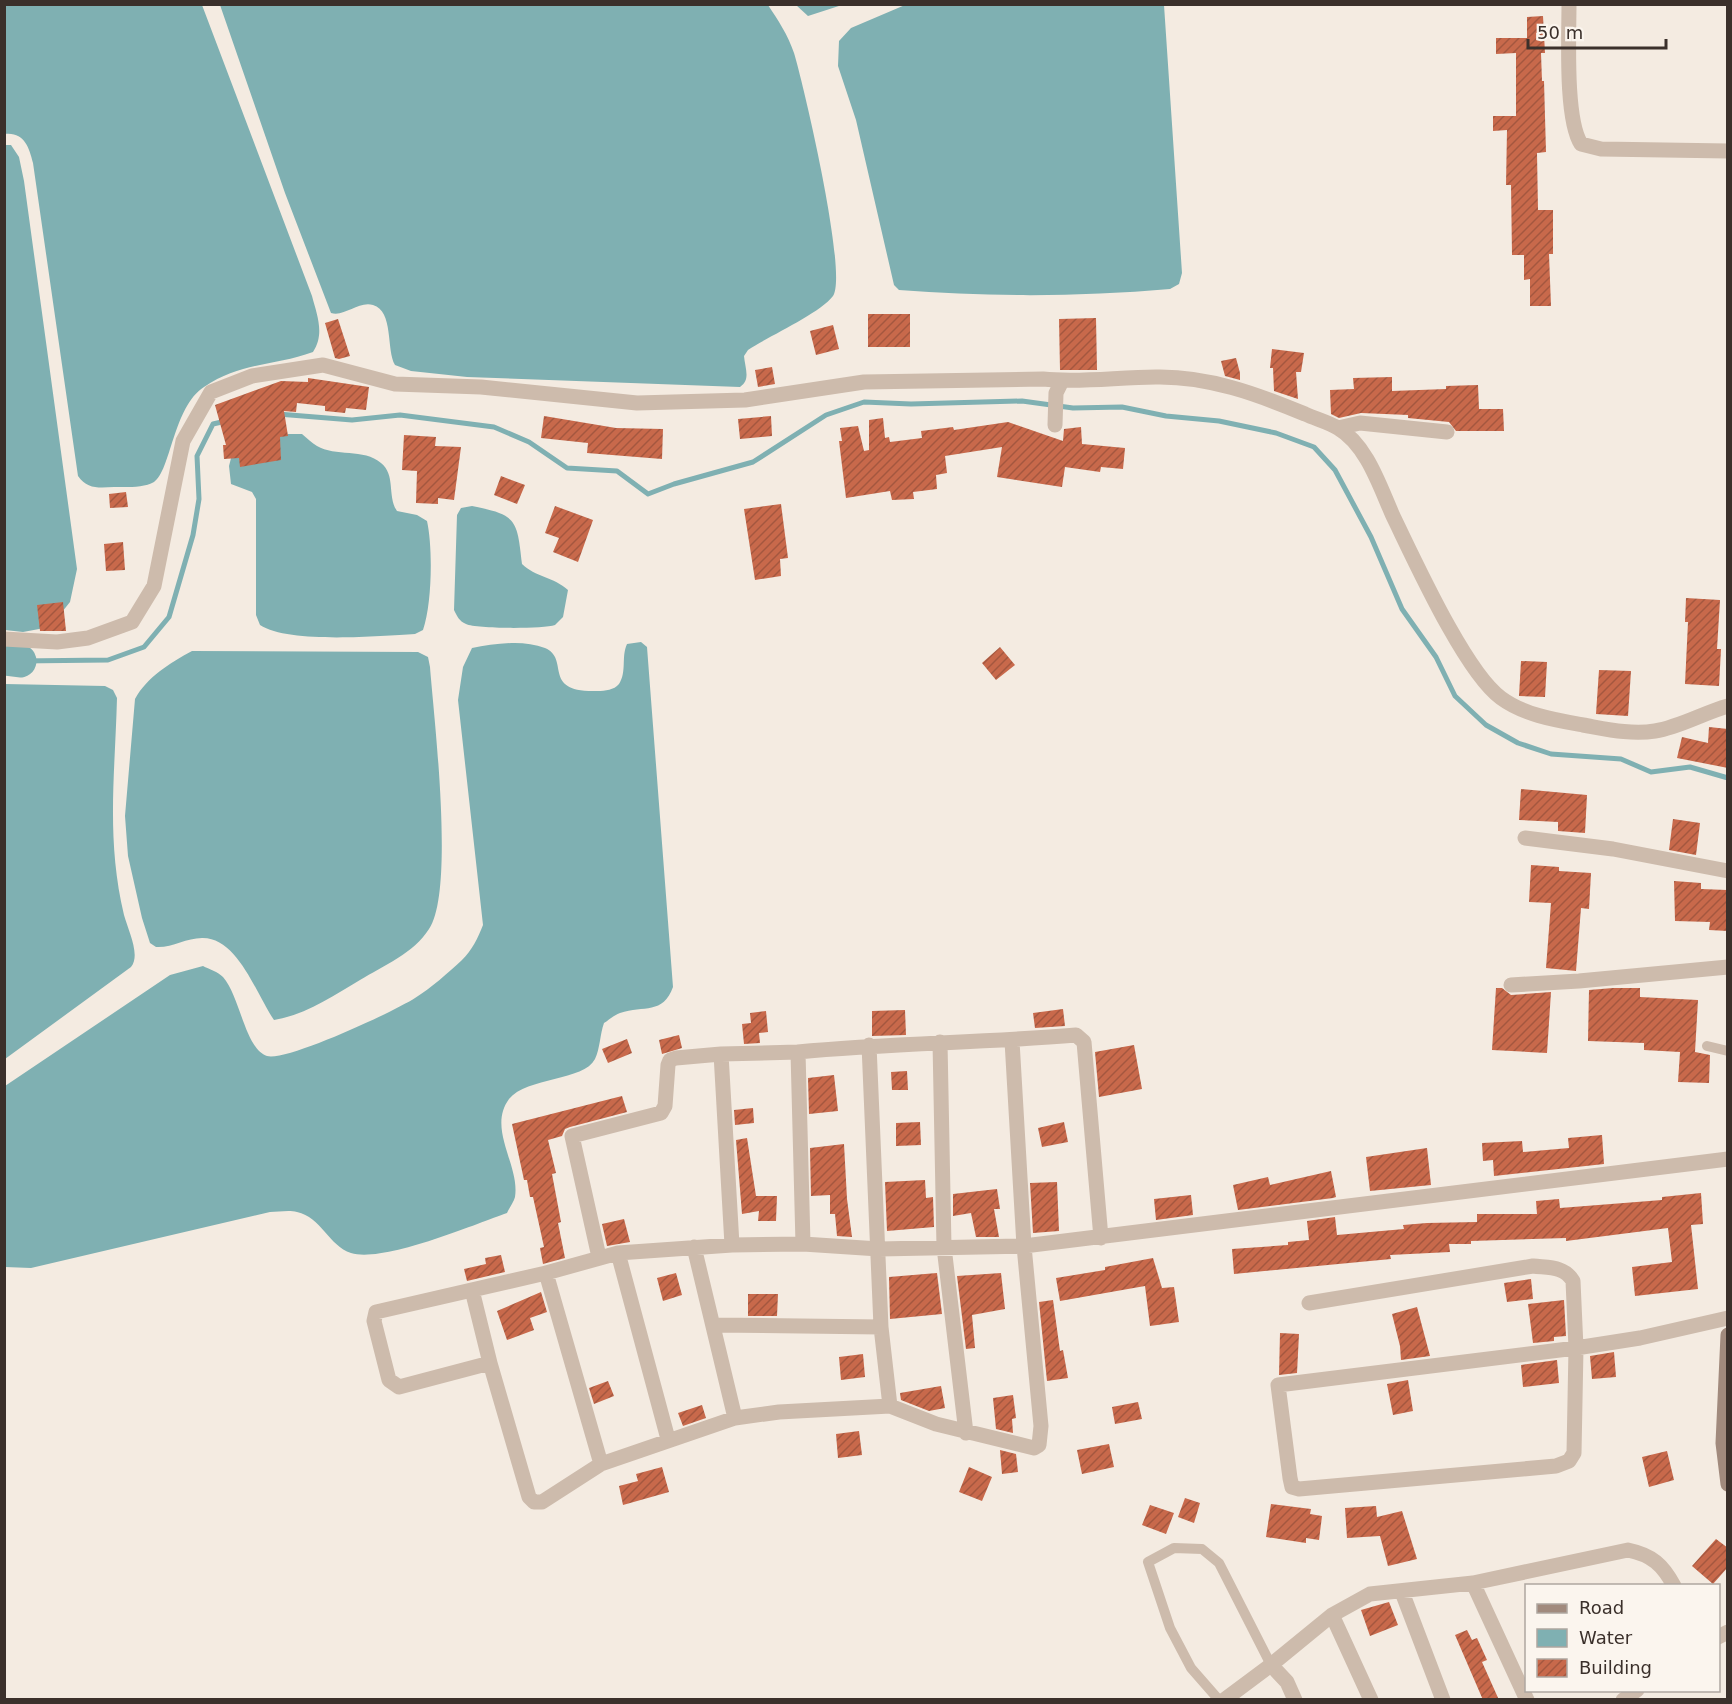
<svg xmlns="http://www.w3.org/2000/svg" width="1732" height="1704" font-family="'DejaVu Sans',sans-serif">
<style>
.water{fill:#7fb0b2}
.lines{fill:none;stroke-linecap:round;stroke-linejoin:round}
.stream{stroke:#7fb0b2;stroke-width:5}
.river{stroke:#7fb0b2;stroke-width:33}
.building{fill:url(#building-hatch)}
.lane{stroke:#cdbbac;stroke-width:10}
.street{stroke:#cdbbac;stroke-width:15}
.secondary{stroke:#a18a7d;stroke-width:15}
</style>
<defs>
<pattern id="building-hatch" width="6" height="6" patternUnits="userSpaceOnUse" patternTransform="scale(1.5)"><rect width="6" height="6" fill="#c8694b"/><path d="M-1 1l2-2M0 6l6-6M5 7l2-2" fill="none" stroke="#a4573f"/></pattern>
</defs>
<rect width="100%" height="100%" fill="#f4ebe1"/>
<!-- water -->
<path class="water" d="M4,5H202L312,296C317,315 325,334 313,352C275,366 241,362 204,387C173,407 171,471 154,482C144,488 126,487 114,487C98,488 87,489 78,476L33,163C29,147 24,132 5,134Z
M220,5H768C778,20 788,35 794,53C804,86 848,274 833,296C819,314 769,336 748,350L744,356C745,368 751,380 740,387L467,377L411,371L395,365C386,350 394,311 373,305C358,301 345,317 331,313L285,193Z
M796,5H842L808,16Z
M905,5H1164L1182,273L1179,284L1170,289C1079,297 990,297 899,290L894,285L856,120L838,66L839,41L851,28Z
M5,145H11L19,157L24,181L77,569L70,602L50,627L23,632L5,630Z
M259,434H302C307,438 312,443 317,446C335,457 364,448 381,463C396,475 387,496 397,511L417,515L427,521C433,548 432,604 423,630L415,634C378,636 289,644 260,625L256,615V499L252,492L231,484L229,466L236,439Z
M472,506C517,515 517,519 522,564C535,577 554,577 568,590L563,617L555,625C543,629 477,629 466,624C459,621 457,616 454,610L457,515L461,508Z
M641,642L647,647L673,987C663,1015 644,1005 620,1013C614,1015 609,1020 604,1023C600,1034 600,1049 595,1059C584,1081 527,1077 509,1099C487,1129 520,1165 515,1197C514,1202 509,1208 507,1213C473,1225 383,1263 351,1253C329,1246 321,1217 297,1212C289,1210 278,1212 270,1212L31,1268L5,1267V1086L170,975L203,966C209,969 218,972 223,977C240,996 245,1049 267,1056C286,1062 395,1011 415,998C431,988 448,973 462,960C472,950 478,938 483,925L458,700L463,667L472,648C494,644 522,639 545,648C571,659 540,693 598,691C605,691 614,690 619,684C627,672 621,657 627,644Z
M192,651L418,652L428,657L430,667C434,719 455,891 429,929C414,953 383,966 360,980C333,996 305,1015 274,1020C257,996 238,937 202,938C186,938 172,948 156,947L150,943L142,918L128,856L125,816L135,699C147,677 170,663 192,651Z
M5,684L105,686L113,690L117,698C115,775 106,839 124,915C128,930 141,955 131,967L5,1059Z"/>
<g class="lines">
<!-- stream -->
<path class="stream" d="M278,414L352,420L400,415L494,427L529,442L567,468L617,471L648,494L674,484L753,462L826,415L864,402L911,404L1022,401L1073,408L1122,407L1166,416L1219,421L1276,433L1314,447L1335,470L1371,537L1402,609L1436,657L1455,696L1486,725L1518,743L1551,754L1621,759L1651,772L1690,767L1728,778
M20,661L108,660L144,647L169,617L193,535L199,499L197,456L213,424L226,421"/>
<!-- river -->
<path class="river" d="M4,659L20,661"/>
</g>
<!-- building -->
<path class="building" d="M1543,16L1545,53H1541L1542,81H1544L1546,152L1537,153L1538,210H1553V254H1549L1551,306H1530V279L1524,280V255H1512L1511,185H1506L1507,130L1493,131V116H1516V53L1496,54V38H1527V17Z
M868,314H910V347H868Z
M1096,318L1097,370H1060L1059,319Z
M338,319L350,356L339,359L335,358L325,323Z
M833,325L839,349L816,355L810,331Z
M1272,349L1304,353L1301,372H1296L1298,399L1274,391L1273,368H1270Z
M1236,358L1240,373V380L1225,376L1221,361Z
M772,367L775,384L758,387L755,370Z
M1392,377V391L1446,389V386L1478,385L1479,409H1503L1504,431H1456L1449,422L1408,418V415L1361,413L1339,418L1331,414L1330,390L1354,389L1353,378Z
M308,378L369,387L366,410L346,408L345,413L325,411V406L297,403L296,412L284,411L288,436L280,437L281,460L240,467L239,458L224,459L223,445H226L215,405L281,381L308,382Z
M544,416L616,428L663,429L662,459L587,453L588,443L541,438Z
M771,416L772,436L740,439L738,419Z
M883,418L885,438L889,437L890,442L922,438L921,431L953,427L954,430L1008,422L1063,441L1064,429L1081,427L1082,444L1125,448L1123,469L1101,467L1100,472L1065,467L1062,487L997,477L1002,447L945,456L947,473L936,475L937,489L913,492L914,499L892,500L890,491L846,498L839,441H842L840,428L858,426L864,451L869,450V420Z
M404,435L436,437L435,446L461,447L454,500L438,498V504L416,503L417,471L402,470Z
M501,476L525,485L517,504L494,495Z
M126,492L128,507L110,508L109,494Z
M781,504L788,558L780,559L781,576L755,580L744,509Z
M555,506L593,520L578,562L553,552L559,538L545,533Z
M123,542L125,570L106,571L104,544Z
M1686,598L1720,600L1717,649H1721L1719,686L1685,684L1688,622H1685Z
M63,602L66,631H40L37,605Z
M1000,647L1015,665L996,680L982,663Z
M1521,661L1547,662L1545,697L1519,696Z
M1599,670L1631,671L1628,716L1596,714Z
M1709,727L1728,729V768L1677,758L1682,737L1708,743Z
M1521,789L1587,795L1585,833L1558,831V822L1519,820Z
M1673,819L1700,823L1696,855L1669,850Z
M1531,865L1559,867V871L1591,873L1589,909L1581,908L1576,971L1546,968L1551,903L1529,902Z
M1674,881L1701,883V889L1727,890L1728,931L1709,930L1710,922L1675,921Z
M1496,988H1502L1511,995L1551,992L1547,1053L1492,1050Z
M1613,988H1640V997L1698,1000L1695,1052L1710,1055L1709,1083L1678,1082L1680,1052L1644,1050V1043L1588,1041L1589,990Z
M1063,1009L1065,1026L1035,1028L1033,1013Z
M905,1010L906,1035L872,1036V1011Z
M766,1011L768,1032L759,1033L760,1043L744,1044L742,1024L751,1023L750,1013Z
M679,1035L682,1048L662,1054L659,1040Z
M627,1039L632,1053L608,1063L602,1049Z
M1134,1045L1142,1089L1099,1097L1095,1052Z
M907,1071L908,1090H892L891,1072Z
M834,1075L838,1111L809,1114L808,1078Z
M622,1096L627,1112L570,1127L565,1129L562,1136L548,1140L556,1173L552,1174L561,1222L558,1223L565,1258L543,1264L540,1248L544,1247L533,1197H530L527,1180H524L512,1124Z
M753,1108L754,1123L735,1125L734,1110Z
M920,1122L921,1145L896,1146V1123Z
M1064,1122L1068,1142L1042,1147L1038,1128Z
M1602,1135L1604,1164L1494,1176L1493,1160L1483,1161L1482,1143L1522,1141L1523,1152L1569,1148L1568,1138Z
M747,1138L756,1196H777L776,1221H758L759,1211L742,1214L736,1140Z
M844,1144L847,1199L852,1237L837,1236L835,1214H830V1195L811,1196L810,1148Z
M1427,1148L1431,1185L1370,1191L1366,1157Z
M1331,1171L1336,1197L1333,1198L1238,1210L1233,1185L1268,1177L1270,1185Z
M925,1180L926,1198L933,1197L934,1227L887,1231L885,1182Z
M1057,1182L1059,1231L1033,1233L1030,1183Z
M997,1189L1000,1209H994L999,1237H976L971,1213L953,1216V1194Z
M1701,1193L1703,1224L1691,1225L1698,1289L1635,1296L1632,1267L1672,1262L1668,1228L1566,1241V1238L1471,1241V1244H1449L1450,1252L1390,1255L1391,1259L1234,1274L1232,1249L1288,1245V1242L1309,1240L1307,1221L1335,1217L1337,1235L1404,1229L1403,1225L1427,1223L1477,1222V1214H1537L1536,1201L1559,1199L1560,1208L1662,1200V1197Z
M1191,1195L1193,1215L1156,1220L1154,1199Z
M624,1219L630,1242L607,1246L602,1224Z
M501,1255L505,1272L467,1281L464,1269L486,1264L485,1258Z
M1153,1258L1162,1288L1174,1287L1179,1322L1150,1326L1145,1286L1060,1301L1056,1278L1105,1270V1267Z
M676,1273L682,1295L663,1301L657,1278Z
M937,1273L942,1314L890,1319L889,1277Z
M1001,1273L1005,1309L972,1315L975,1348L966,1349L957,1276Z
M1531,1279L1533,1299L1507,1302L1504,1283Z
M541,1292L547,1312L530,1318L534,1330L507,1340L497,1311Z
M748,1294H778L777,1316H748Z
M1053,1300L1060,1351L1063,1350L1068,1378L1047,1381L1039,1302Z
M1564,1300L1566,1336L1554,1337V1341L1533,1343L1528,1304Z
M1417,1307L1430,1356L1401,1360L1400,1346L1392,1314Z
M1280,1333L1299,1334L1297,1373L1279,1375Z
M1614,1352L1616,1377L1592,1379L1590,1356Z
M863,1354L865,1377L841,1380L839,1357Z
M1557,1360L1559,1383L1523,1387L1521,1365Z
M1408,1380L1413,1411L1393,1415L1387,1384Z
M608,1381L614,1396L594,1404L589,1388Z
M941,1386L945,1408L929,1411L901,1400L900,1393Z
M1013,1395L1016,1418L1012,1419L1013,1433L996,1429L993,1398Z
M1138,1402L1142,1419L1115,1424L1112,1407Z
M702,1405L706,1418L683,1426L678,1413Z
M859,1431L862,1455L838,1458L836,1434Z
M1109,1444L1114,1467L1082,1474L1077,1450Z
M1000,1450L1016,1454L1018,1472L1002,1474Z
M1667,1451L1674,1480L1649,1487L1642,1457Z
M662,1467L669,1492L623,1505L619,1486L638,1481L636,1474Z
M969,1467L992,1477L982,1501L959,1492Z
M1185,1498L1200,1503L1194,1523L1178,1517Z
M1271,1504L1311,1509L1310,1514L1322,1516L1319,1540L1306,1538V1543L1266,1537Z
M1150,1505L1174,1513L1166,1534L1142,1525Z
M1376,1506L1377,1517L1402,1511L1417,1559L1388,1566L1380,1536L1347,1538L1345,1508Z
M1716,1539L1728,1548V1567L1713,1584L1692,1566Z
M1389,1602L1398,1625L1370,1636L1361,1610Z
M1467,1630L1472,1640L1477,1638L1487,1660L1482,1662L1499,1700H1483L1455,1635Z"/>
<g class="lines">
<!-- lane -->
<path class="lane" d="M1707,1046L1728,1051
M1219,1700L1191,1668L1170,1628L1148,1562L1174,1548L1202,1549L1219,1563L1271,1665"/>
<!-- street -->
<path class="street" d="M1569,4C1569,37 1565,119 1581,144L1601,149L1728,151
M1055,425L1056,393L1062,381
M1338,428L1360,423L1447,432
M4,639L57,642L88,638L132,622L154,586L183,441L211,392L252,376L323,365L395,384L481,387L637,403L745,400L864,382L1043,379C1080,383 1118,377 1156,377C1208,376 1257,394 1305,414C1316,419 1328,422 1338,428C1367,445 1380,487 1393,516C1414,559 1465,672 1501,698C1524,715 1555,720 1583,725C1606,729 1631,735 1655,731C1680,727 1703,713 1728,706
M1525,838L1613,849L1728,871
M1511,985L1579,981L1728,967
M1012,1041L1024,1246L1041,1426L1039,1445L1034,1448L936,1424L890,1406L779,1412L735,1418L601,1464L542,1502H534L529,1497L490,1363L399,1387L389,1380L374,1321L376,1312L546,1273L618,1253L732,1245L803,1244L879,1249L1024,1246L1728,1159
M940,1042L944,1247L966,1433
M869,1045L881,1327L890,1406
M798,1052C890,1043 983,1043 1076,1035L1084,1042L1101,1238
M721,1054L798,1052L803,1244
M694,1247L735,1418
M618,1253L668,1439
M599,1257L572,1136L661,1113L665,1106L668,1065L670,1060L676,1058L721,1054L732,1245
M546,1273L601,1464
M472,1290L490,1363
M1309,1303L1533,1266C1549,1268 1564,1266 1573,1281L1576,1348L1574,1453L1569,1461L1556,1466L1299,1489L1292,1487L1290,1478L1278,1385L1576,1348L1640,1338L1728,1318
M713,1325L881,1327
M1473,1583L1527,1700
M1402,1592L1443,1700
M1332,1615L1371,1700
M1718,1637L1728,1632
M1271,1665L1287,1682L1295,1700
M1224,1700L1271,1665L1332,1615L1370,1594L1473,1583L1628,1550C1652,1555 1663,1565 1674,1586
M1623,1700L1637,1690"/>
<!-- secondary -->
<path class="secondary" d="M1728,1335L1723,1443L1728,1484"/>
</g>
<!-- border -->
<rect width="1732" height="1704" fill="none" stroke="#3b302b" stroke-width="12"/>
<!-- legend -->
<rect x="1525" y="1584" width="195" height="108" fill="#fbf5ee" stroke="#aea6a0" stroke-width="1.5"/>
<rect x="1537" y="1604" width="30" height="9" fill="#a18a7d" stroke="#aea6a0" stroke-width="1.5"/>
<text x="1579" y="1614" font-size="18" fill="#3b302b">Road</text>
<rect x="1537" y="1629" width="30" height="18" fill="#7fb0b2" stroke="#aea6a0" stroke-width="1.5"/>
<text x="1579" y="1644" font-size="18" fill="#3b302b">Water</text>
<rect x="1537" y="1659" width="30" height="18" fill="url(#building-hatch)" stroke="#aea6a0" stroke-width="1.5"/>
<text x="1579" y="1674" font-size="18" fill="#3b302b">Building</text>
<!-- scale -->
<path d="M1528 39v9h138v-9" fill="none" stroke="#3b302b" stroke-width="3"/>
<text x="1537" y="39" font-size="18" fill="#3b302b" stroke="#fbf5ee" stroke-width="4.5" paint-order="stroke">50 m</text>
</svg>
